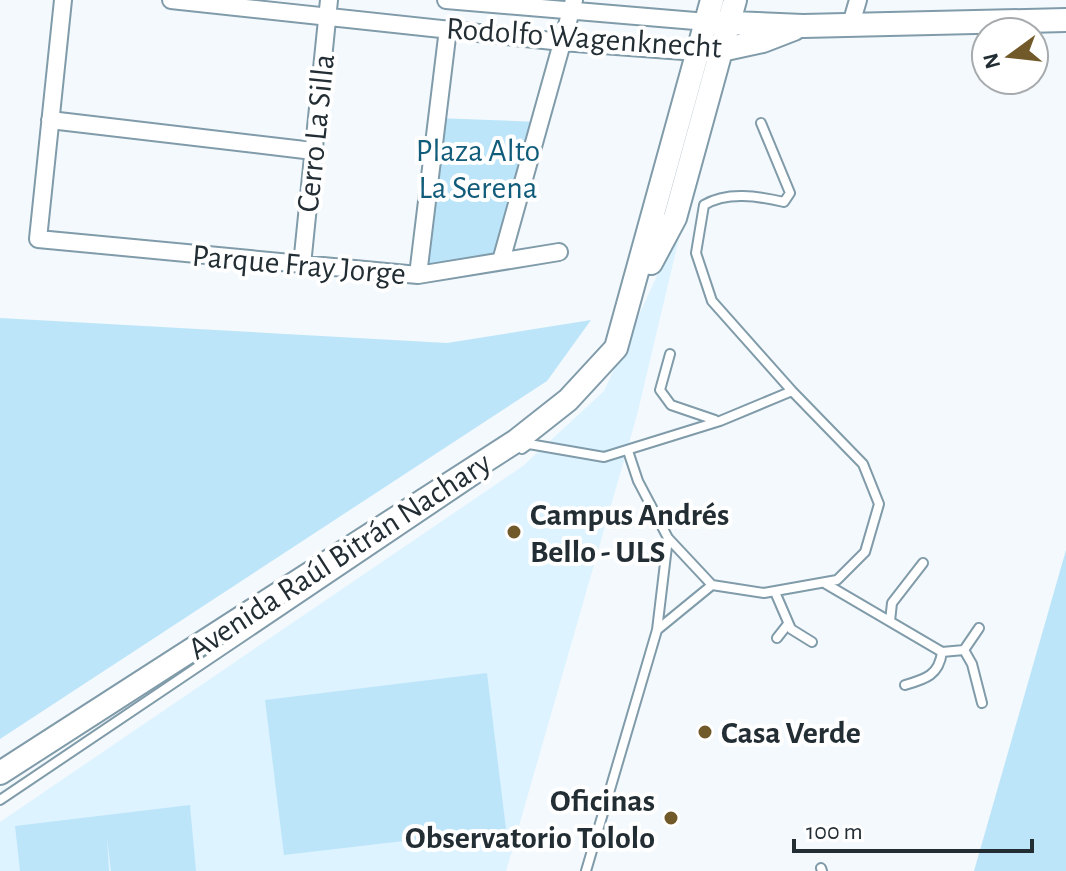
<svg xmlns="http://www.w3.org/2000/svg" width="1066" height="871" font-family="'Alegreya Sans',sans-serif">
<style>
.built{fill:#ddf3ff}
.green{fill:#bde5fa}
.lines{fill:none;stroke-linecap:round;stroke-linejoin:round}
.lane-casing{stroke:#809ba9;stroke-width:12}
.street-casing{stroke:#809ba9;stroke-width:20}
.secondary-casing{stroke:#809ba9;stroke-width:26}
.lane{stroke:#fff;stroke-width:8}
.street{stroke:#fff;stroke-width:16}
.secondary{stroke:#fff;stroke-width:22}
.poi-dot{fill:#72592a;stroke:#fff;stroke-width:3}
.labels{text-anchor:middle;stroke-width:8;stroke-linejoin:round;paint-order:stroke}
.street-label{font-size:32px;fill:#232e34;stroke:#fff}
.park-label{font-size:32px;fill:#115c7a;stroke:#fff}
.poi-label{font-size:32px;font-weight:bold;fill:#232e34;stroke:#fff;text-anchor:start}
</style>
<rect width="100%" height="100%" fill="#f3f9fc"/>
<!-- built -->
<path class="built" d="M684,217L637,415L506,871H0V822L523,466L604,391Z"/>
<!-- green -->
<path class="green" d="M436,118L540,122L501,261L418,275Z
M0,318L447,343L591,320L547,381L0,739Z
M1066,550V871H974Z
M487,673L506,829L284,855L265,700Z
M190,805L196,871H111L107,837L109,871H20L15,826Z"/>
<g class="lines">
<defs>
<path id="lane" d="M670,354L660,390L671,405L715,420
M522,449L529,444L604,457L720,421L792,391
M826,584L942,652
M712,585L764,593L837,580L865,552L879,504L863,464L792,391L712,301L696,253L704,205C727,191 758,196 784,202L790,193L761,123
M775,592L791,629L812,642
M890,621L892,603L923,563
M657,630L712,585L668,538
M777,638L788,624
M964,650L979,628
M942,652L964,650L972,664L982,703
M905,685C926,679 939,675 942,652
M0,800L484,474
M821,868L822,871
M586,871L657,630L668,538L638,481L628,451"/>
<path id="street" d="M63,0L38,239L418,275L559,252
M171,0L562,42L697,52
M446,0L707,22
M851,24L858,0
M50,120L313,151
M501,261L574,0
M302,265L329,0
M418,275L448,29"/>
<path id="secondary" d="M707,22L803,26L1066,20
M712,52L763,41L794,29
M651,263L675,218L735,0
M0,773L516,441L568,400L616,348L712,0"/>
</defs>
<!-- lane casing -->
<use href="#lane" class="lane-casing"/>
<!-- street casing -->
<use href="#street" class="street-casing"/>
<!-- secondary casing -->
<use href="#secondary" class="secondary-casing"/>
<!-- lane -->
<use href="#lane" class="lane"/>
<!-- street -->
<use href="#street" class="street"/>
<!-- secondary -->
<use href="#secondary" class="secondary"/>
</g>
<!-- markers -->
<g class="poi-dot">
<circle cx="514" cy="532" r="8"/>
<circle cx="705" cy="732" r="8"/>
<circle cx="671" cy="818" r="8"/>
</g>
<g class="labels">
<!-- street labels -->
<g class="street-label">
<text transform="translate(584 37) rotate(4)" y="11">Rodolfo Wagenknecht</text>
<text transform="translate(315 133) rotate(-84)" y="11">Cerro La Silla</text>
<text transform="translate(299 264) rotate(5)" y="11">Parque Fray Jorge</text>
<text transform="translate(339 555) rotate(-33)" y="11">Avenida Raúl Bitrán Nachary</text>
</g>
<!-- park labels -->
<g class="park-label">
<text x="478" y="161">Plaza Alto<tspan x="478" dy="37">La Serena</tspan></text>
</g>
<!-- poi labels -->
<g class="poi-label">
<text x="530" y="525">Campus Andrés<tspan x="530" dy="37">Bello - ULS</tspan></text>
<text x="721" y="743">Casa Verde</text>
<text x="655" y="811" text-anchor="end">Oficinas<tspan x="655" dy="37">Observatorio Tololo</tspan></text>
</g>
</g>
<!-- north arrow -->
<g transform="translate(1010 56) rotate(255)"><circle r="38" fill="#ffffff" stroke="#a7abae" stroke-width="2"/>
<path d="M0-6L14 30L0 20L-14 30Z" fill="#72592a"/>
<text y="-12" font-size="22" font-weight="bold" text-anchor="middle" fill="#232e34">N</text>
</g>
<!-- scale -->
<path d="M794 839v12h238v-12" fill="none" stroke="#232e34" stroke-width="4"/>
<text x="806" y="839" font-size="24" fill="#232e34" stroke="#ffffff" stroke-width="6" paint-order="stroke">100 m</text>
</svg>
